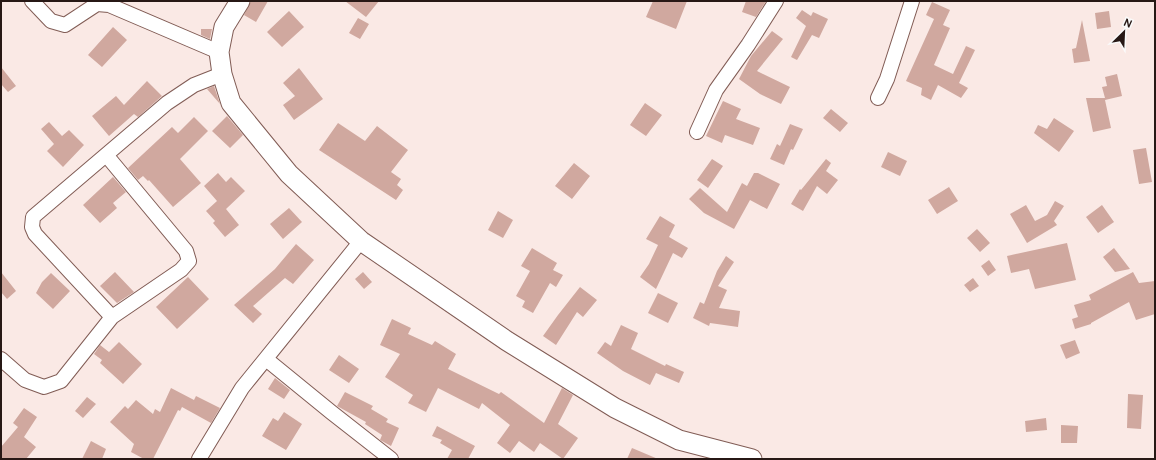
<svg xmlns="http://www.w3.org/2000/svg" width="1156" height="460" font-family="Overpass,sans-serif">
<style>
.building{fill:#d0a89f}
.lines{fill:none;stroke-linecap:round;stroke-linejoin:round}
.street-casing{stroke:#815c55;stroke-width:16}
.secondary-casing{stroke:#815c55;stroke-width:21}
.street{stroke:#fff;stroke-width:14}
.secondary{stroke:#fff;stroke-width:19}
</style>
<rect width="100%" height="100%" fill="#fae9e5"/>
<!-- building -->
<path class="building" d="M251,1H268L256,22L244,15Z
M345,1H379L366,17Z
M653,1H687L676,29L646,17Z
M746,1H766L756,17L742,12Z
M932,2L950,10L943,25L950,28L934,65L953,74L966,46L975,50L959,83L968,88L961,98L938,85L931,100L921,95L922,88L906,81L934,19L926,15Z
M802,10L811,16L813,12L828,19L819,38L812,35L797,60L791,57L806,26L796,18Z
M289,11L304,27L282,47L267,32Z
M1109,11L1111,27L1097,29L1095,13Z
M358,18L369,24L360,39L349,33Z
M1082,20L1090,61L1074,63L1072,49L1076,48Z
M113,27L127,40L102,67L88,55Z
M201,29H212L210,39L201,35Z
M772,31L783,39L757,71L790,87L781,104L760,94L739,79L751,56Z
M1,67L16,86L8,92L1,84Z
M299,68L323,99L294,120L283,105L295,96L283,83Z
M1117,74L1122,96L1105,100L1111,128L1093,132L1086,98H1105L1102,87L1107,86L1105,77Z
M147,81L162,96L138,117L134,114L109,136L92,116L116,96L124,105Z
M214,86L220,104L207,89Z
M723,101L741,109L736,119L760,128L753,145L725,135L722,143L706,136Z
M645,103L662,115L646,136L630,125Z
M831,109L848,123L840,132L823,118Z
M227,116L243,135L230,148L212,131Z
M194,117L208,131L180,159L201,183L173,207L149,180L148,181L143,176L138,180L128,168L172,127L178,133Z
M1054,118L1074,131L1059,152L1034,133L1038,125L1047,129Z
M49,122L62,136L69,130L84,145L63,167L47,151L54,144L41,129Z
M338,123L365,141L377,126L408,150L391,172L401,179L397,185L403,190L396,200L319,150Z
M790,124L803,129L793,150L791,149L784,165L770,159L777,144L780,146Z
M1146,148L1152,182L1139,184L1133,150Z
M888,152L907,161L900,176L881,167Z
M712,159L723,166L708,188L697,180Z
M826,159L831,163L826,171L838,180L827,194L817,186L803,211L791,204L800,189L801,190Z
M574,163L590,176L572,199L555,186Z
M218,173L226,182L231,177L245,191L226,209L239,225L225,237L213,223L215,221L206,211L217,201L204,186Z
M754,173H758L780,184L767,209L750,200L734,229L704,213L689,199L700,188L727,212L742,183L747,186Z
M113,177L126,192L113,203L117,208L100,223L83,205Z
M949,187L958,201L937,214L928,200Z
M1055,201L1064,206L1054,221L1057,225L1027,243L1010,214L1026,205L1035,221L1047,215Z
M1102,205L1114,222L1098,233L1086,217Z
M289,208L302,222L283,239L270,224Z
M498,211L513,220L503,238L488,230Z
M660,216L675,225L669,237L688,248L682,258L673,253L656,289L640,277L649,264L658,245L646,239Z
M977,229L990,243L980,252L967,238Z
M1067,243L1076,280L1035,289L1029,269L1011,273L1007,256Z
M296,244L314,260L293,284L285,278L253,306L262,314L253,323L234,305L275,269Z
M532,248L557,263L553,270L563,275L556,287L550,283L533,313L522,307L525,301L516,296L530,271L521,266Z
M1114,248L1130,269L1115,272L1103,257Z
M726,256L734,262L718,286L727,290L719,308L740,311L738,327L710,323L709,326L693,318L700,302L704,304L717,271Z
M989,260L996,270L988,276L981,266Z
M1,272L16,291L7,299L1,292Z
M115,272L134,292L117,303L100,286Z
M363,272L372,282L364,289L355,279Z
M1133,272L1139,283L1155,281V314L1136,320L1129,302L1091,323V324L1075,329L1072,319L1078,317L1074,305L1091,300L1089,295Z
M51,273L70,291L53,309L36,293L42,282Z
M188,277L209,299L177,329L156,307Z
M973,278L979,286L970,292L964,285Z
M580,287L597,300L583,317L577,312L556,345L543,336L558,315Z
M658,293L678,303L668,323L648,313Z
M392,319L411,328L408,334L432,345L435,341L456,354L448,369L499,394L501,392L544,423L562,388L573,395L558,424L578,438L563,459L540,443L534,452L519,441L510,453L497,443L510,425L482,403L479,409L438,388L426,412L408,403L413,395L385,377L400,354L380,345Z
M621,325L638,333L631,349L665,366L666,364L684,372L679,383L656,373L650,385L623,371L597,353L605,342L611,346Z
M1075,340L1080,353L1066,359L1060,345Z
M119,342L142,364L123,384L100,363L102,360L94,354L100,345L109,352Z
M339,355L359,369L349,383L329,370Z
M275,378L290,390L284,399L268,389Z
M171,388L194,400L196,396L220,408L211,423L182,407L180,411L178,410L153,459H144L131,452L134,444L110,422L125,406L128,409L136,400L153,414L155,409L160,412Z
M345,392L373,406L371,409L388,419L386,422L399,428L391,446L380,440L382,435L365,424L366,422L337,406Z
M1128,394L1143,395L1141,429L1127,428Z
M87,397L96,404L83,418L75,411Z
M24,408L37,417L24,437L36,447L26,459H1V447L18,427L13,423Z
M284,412L302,424L286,450L262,436L273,418L278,421Z
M1046,418L1047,430L1026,432L1025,421Z
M1061,425L1078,426L1077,443H1061Z
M437,426L475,446L468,459H447L452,450L440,443L442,440L432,436Z
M91,441L106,449L102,459H82Z
M632,448L658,459H627Z"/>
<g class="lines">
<defs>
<path id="street" d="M32,1L51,21L65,25L97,4L109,5L219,52
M878,98L887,79L912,1
M697,132L716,90L748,45L776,1
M112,317L35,234L32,227L33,217L167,103L194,85L222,74
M1,359L25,380L44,387L61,381L112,317L181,270L189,261L186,251L107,156
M266,359L331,412L391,459
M199,459L242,388L361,241"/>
<path id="secondary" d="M240,1L224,27L219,52L222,74L231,103L289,174L361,241L507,341L615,408L679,440L752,459"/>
</defs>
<!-- street casing -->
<use href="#street" class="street-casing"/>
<!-- secondary casing -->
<use href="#secondary" class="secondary-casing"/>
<!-- street -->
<use href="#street" class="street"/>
<!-- secondary -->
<use href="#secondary" class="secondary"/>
</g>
<!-- border -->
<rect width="1156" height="460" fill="none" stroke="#271815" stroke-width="4"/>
<!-- north arrow -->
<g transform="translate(1124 32) rotate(24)" stroke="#fafafa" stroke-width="3" paint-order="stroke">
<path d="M0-3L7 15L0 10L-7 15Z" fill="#271815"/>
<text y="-6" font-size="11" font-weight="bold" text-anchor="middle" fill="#271815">N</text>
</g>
</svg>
